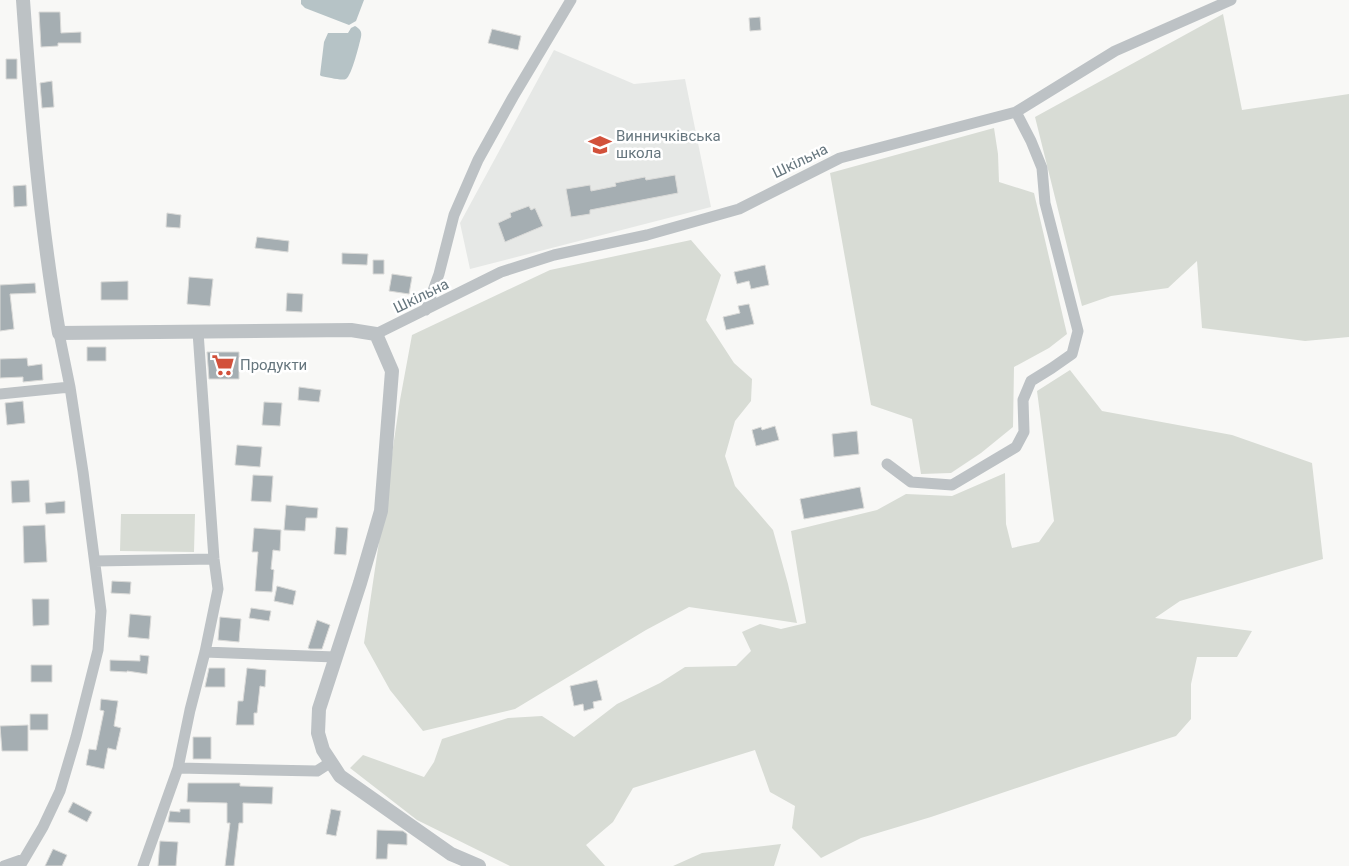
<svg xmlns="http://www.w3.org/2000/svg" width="1349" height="866" font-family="Roboto,sans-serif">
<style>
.built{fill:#e6e8e6}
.green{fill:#d8dcd5}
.water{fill:#b6c3c6}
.building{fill:#a5aeb2;stroke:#dadad8}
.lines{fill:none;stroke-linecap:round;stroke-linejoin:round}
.minor{stroke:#bdc2c5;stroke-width:11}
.tertiary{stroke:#bdc2c5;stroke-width:14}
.labels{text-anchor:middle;stroke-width:5;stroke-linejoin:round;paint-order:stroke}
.poi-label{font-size:15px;fill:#66767e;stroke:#fff;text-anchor:start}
.street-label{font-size:15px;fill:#66767e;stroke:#fff}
</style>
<rect width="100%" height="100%" fill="#f8f8f6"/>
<!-- built -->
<path class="built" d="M554,50L634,84L685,79L711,207L470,269L460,223Z"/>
<!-- green -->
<path class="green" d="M1223,14L1242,110L1349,94V337L1305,341L1202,328L1197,261L1168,288L1111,296L1082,306L1035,117Z
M994,128L998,154L999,182L1034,193L1067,334L1049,348L1014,367L1013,427L981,453L951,473L921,474L912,419L871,405L830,173Z
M691,240L721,275L706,320L734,363L752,379L751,401L735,421L725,456L735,486L773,530L788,584L797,623L689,607L646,630L515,709L423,731L390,690L364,643L400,400L412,335L550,270Z
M1070,370L1102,411L1232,435L1312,463L1323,559L1180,601L1155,618L1252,631L1237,657H1197L1191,684V719L1176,736L1079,767L931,817L861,838L821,858L792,828L795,806L770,792L755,750L633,788L613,822L586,845L605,866H510L417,820L350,768L363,755L424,777L434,762L442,739L508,718L542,716L574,737L617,704L660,683L685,667L736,666L751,651L742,632L760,624L781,629L806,623L791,531L877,510L906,494L952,496L1005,473L1006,524L1012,548L1039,542L1054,521L1037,391Z
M121,514H195L194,552L120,551Z
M781,844L774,866H673L702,853Z"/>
<!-- water -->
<path class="water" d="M301,0H364L356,21L349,25L305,8L301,4Z
M355,26C360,29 362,31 361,37C359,45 352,75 346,79C342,81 327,77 321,76L320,75L324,42L328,33H348L351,28Z"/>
<!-- building -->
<path class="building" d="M39,12H60L61,33L81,32V43H58V46L41,47Z
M760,17L761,30L750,31L749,18Z
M492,29L521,36L518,50L488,43Z
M6,59H17V79H6Z
M52,81L54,107L42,108L40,83Z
M675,175L678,193L590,210V214L571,217L566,189L590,185L591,191L616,186L615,183L645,177L646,180Z
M26,185L27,206L14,207L13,186Z
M529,206L531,210L535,208L543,226L505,242L498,223L511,217L510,213Z
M167,213L181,215L180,228L166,227Z
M257,237L289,241L288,252L255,248Z
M342,253L368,254L367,265L342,264Z
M373,260H384V274H373Z
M765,265L769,285L751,289L749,281L737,284L734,272Z
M392,274L412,277L409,294L389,291Z
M189,277L213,279L210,306L187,304Z
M128,281V300H101V282Z
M35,283L36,293L10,294L14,329L0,331V285Z
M287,293L303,294L302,312L286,311Z
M749,304L754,324L726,330L723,317L740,313L738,306Z
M87,347H106V361H87Z
M207,352H239V379H209Z
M27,358L28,366L42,364L43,380L23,382V377L0,378V359Z
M299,387L321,390L319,402L298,400Z
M23,401L25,423L7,425L5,403Z
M264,402L282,403L280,426L262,425Z
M775,426L779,440L756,446L752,430L761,427L762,430Z
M857,431L859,454L834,457L832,434Z
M237,445L262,447L260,467L235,465Z
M253,475L273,476L271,502L251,501Z
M29,480L30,502L12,503L11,481Z
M860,487L864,508L804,519L800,499Z
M65,501V513L46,514L45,503Z
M286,505L318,508L317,518H306L305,531L284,530Z
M45,525L47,562L24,563L23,526Z
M336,527L348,528L346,555L334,554Z
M254,528L281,530L280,551L273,550L271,569L274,570L272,592L255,591L258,552H252Z
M112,581L131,582L130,594L111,593Z
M277,586L296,591L293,605L274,601Z
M32,599H49V625L33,626Z
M251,608L271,611L269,621L249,618Z
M130,614L151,616L149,639L128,637Z
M220,617L241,619L239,642L218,640Z
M317,620L330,625L322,649H310L308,648Z
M140,655L149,656L147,674L127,671V672L110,671V660L140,661Z
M31,665H52V682H31Z
M209,668H225V687H205Z
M247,668L266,670L265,687L260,686L257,713H254V725H236L238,701H243Z
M597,680L602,700L593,702L594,708L584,711L583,704L574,706L570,686Z
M101,699L118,701L114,726L121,728L116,750L108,748L104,769L86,765L89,749L96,750L104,711L100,710Z
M30,714H48V730H30Z
M28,725V751H2L0,726Z
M193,737H211V759H193Z
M188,783H240V786L273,787L272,804L243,803V823H239L234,866H225L230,823H227V803L187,802Z
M73,802L92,812L87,822L68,812Z
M180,809H190V823L168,822L170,811L180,812Z
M331,809L341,811L336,836L326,834Z
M377,830L403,831L407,834V845L388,844L387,859H376Z
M160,841L178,842L176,866H158Z
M53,849L67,855L62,866H45Z"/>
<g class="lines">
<!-- minor -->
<path class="minor" d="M426,310L439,274L454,215L478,160L513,97L571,0
M376,334L501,272L554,255L647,235L739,209L840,158L1016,112L1115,51L1231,0
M0,394L70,387
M887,464L911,482L952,485L1016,447L1024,432L1023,400L1031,381L1052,368L1072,354L1078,331L1045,203L1042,168L1031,141L1016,112
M95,561L214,559
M205,652L335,657
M178,768L317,771L331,762
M4,866L24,859
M20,866L43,827L60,791L76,737L98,650L101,611L83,472L70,387L59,333
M143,866L178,768L190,710L205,652L218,589L214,559L198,332"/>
<!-- tertiary -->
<path class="tertiary" d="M23,0C31,112 40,223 59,333L351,330L376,334L392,371L381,511L360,583L319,709L318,733L323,750L340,776L451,854L479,866"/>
</g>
<!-- icons -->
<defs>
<symbol id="school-bare" viewBox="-9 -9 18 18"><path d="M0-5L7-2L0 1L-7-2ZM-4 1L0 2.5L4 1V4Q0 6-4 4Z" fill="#d2513b" stroke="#fff" stroke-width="2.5" paint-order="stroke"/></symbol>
<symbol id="supermarket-bare" viewBox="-9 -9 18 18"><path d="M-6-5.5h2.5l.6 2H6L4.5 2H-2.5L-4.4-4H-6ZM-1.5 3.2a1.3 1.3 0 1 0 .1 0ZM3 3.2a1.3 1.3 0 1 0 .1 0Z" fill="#d2513b" stroke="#fff" stroke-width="2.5" paint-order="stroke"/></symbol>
</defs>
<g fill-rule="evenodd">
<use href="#school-bare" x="584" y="129" width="32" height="32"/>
<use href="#supermarket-bare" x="207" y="349" width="32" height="32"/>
</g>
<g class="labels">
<!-- poi labels -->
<g class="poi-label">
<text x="616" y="141">Винничківська<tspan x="616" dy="17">школа</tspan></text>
<text x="240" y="370">Продукти</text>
</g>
<!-- street labels -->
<g class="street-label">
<text transform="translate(800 161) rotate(-26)" y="5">Шкільна</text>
<text transform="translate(421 296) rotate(-26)" y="5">Шкільна</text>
</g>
</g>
</svg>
